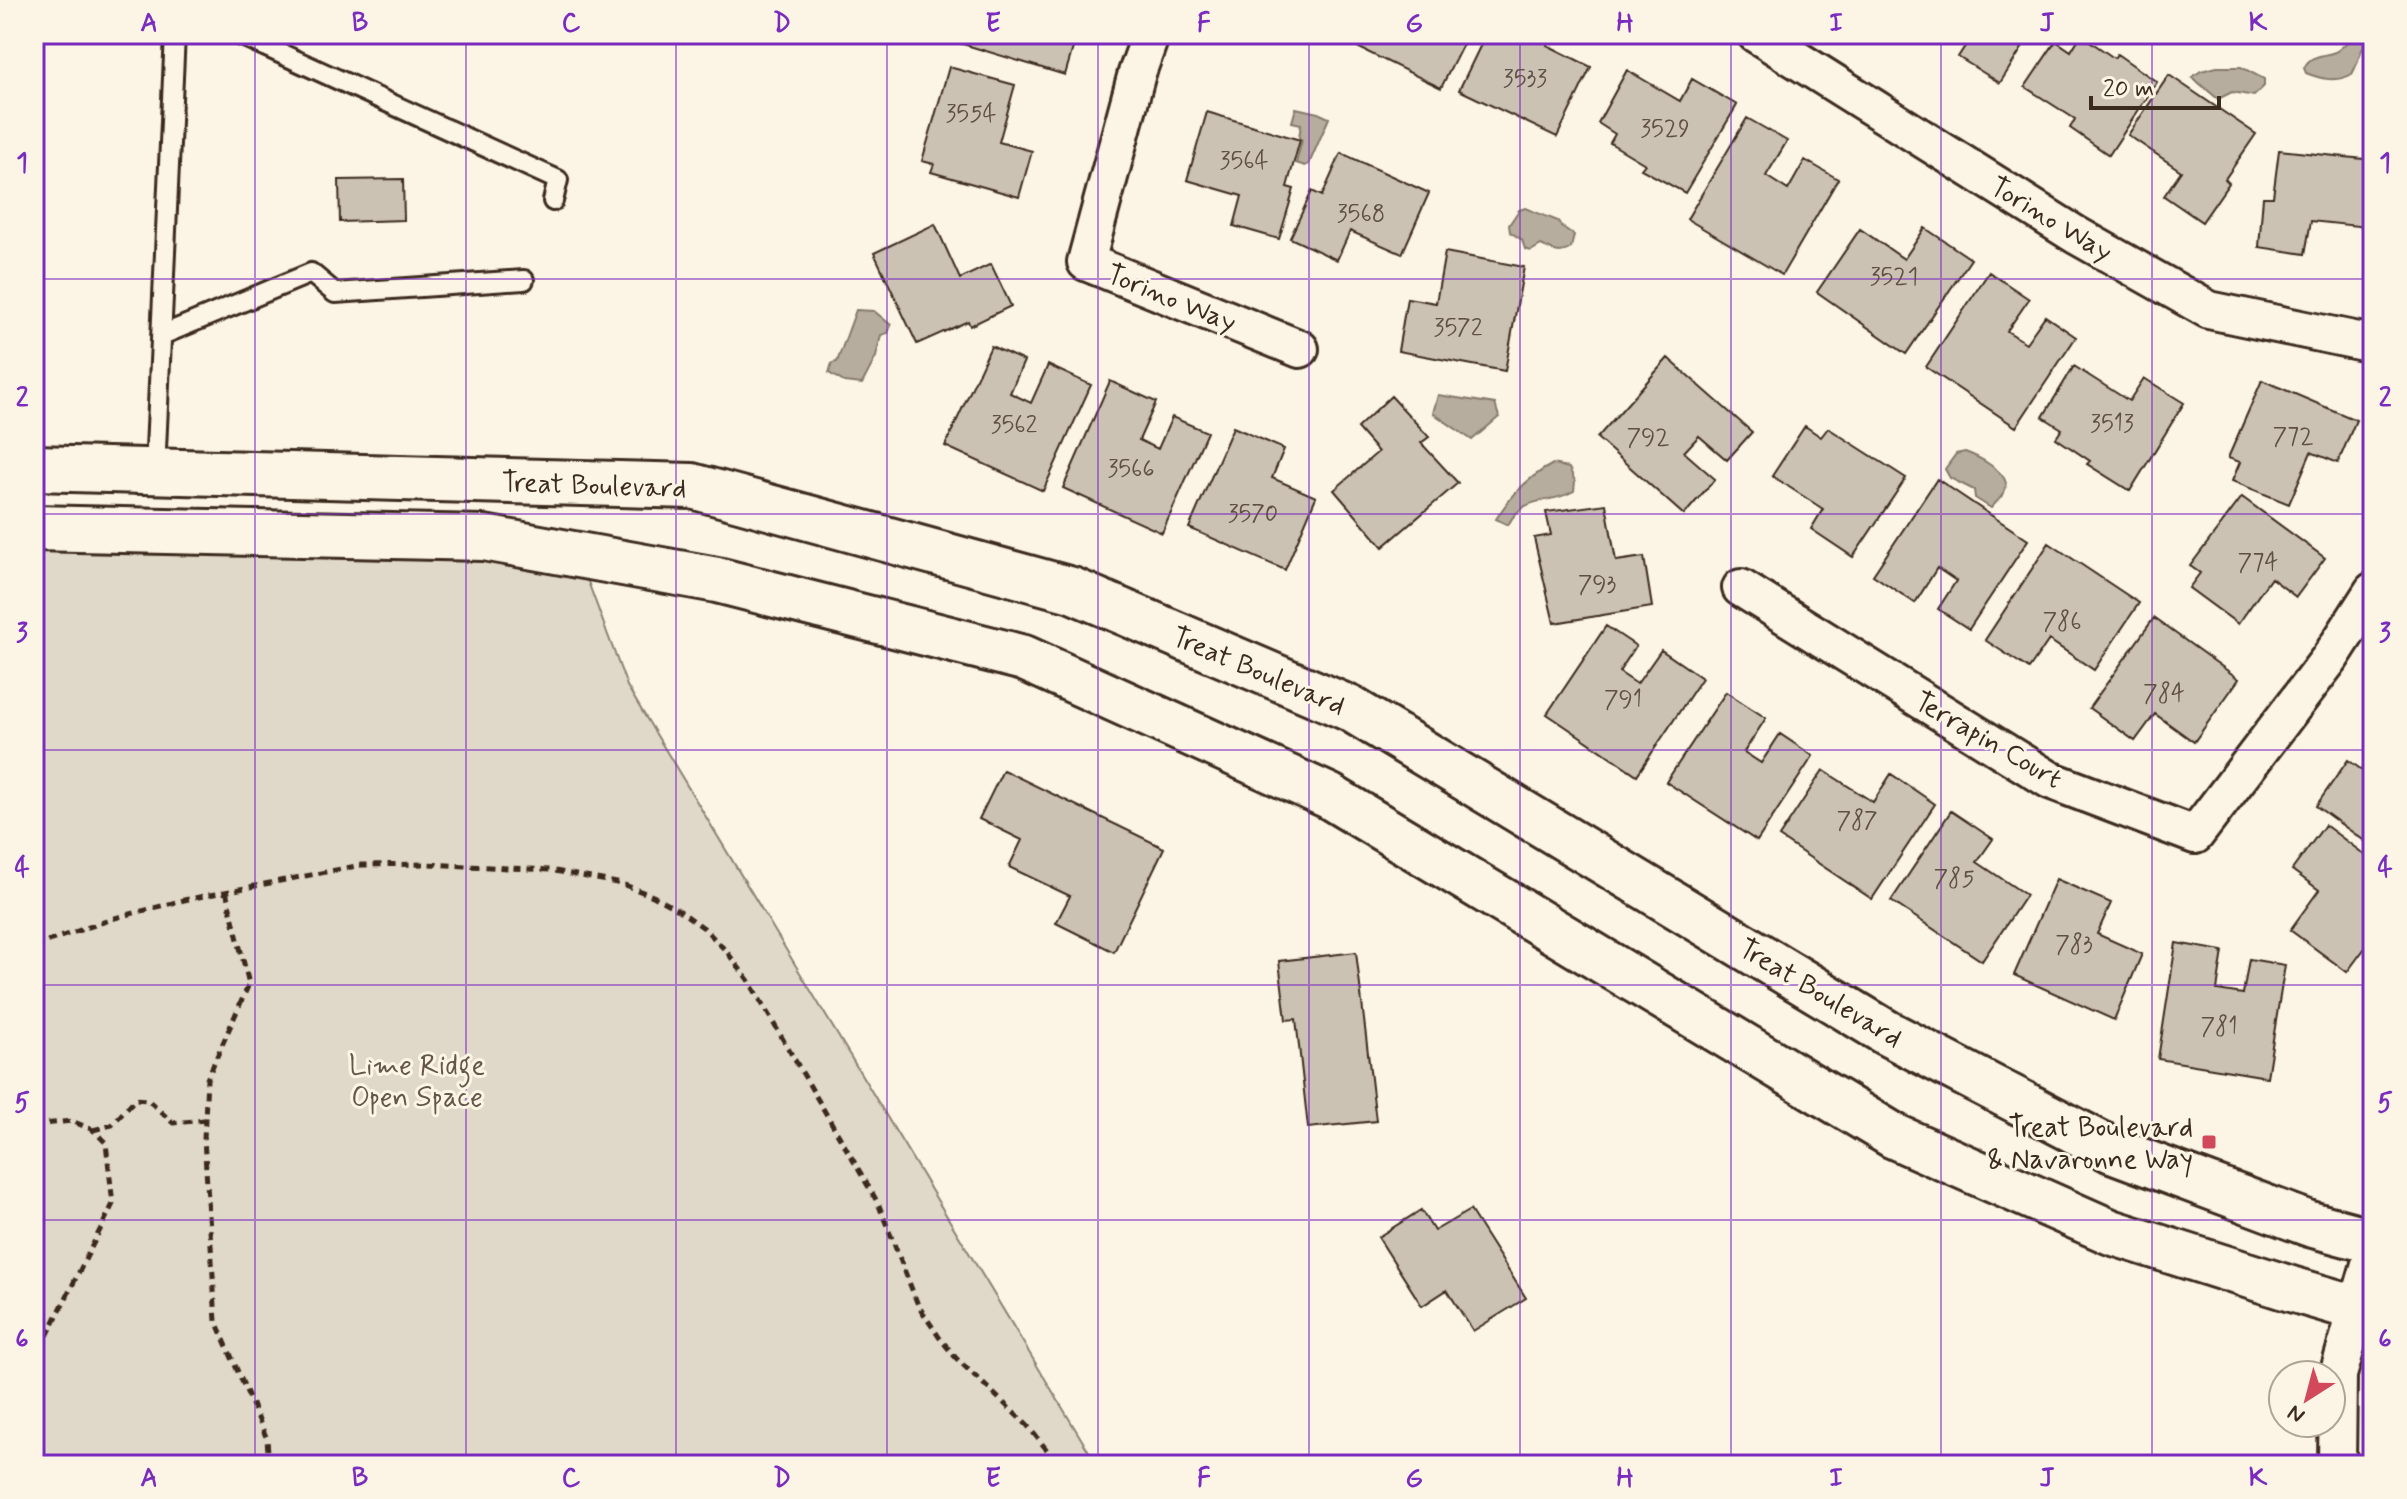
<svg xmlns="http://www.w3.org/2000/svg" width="2407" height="1499" font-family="Mynerve,sans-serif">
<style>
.green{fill:#e0d8c8;stroke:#8e8173;stroke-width:2}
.water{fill:#b7ad9e;stroke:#85796b;stroke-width:2}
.building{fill:#ccc2b3;stroke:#3b2a1e;stroke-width:2}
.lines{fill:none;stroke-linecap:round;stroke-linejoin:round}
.lane-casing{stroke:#3b2a1e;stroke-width:24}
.street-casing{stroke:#3b2a1e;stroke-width:42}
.secondary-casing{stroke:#3b2a1e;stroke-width:50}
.path{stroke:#3b2a1e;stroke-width:5;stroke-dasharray:8 6;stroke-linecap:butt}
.lane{stroke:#fcf5e5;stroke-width:18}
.street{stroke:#fcf5e5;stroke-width:36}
.secondary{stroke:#fcf5e5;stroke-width:44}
.grid{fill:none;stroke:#7b2cbf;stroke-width:2;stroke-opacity:0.55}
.poi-dot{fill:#d1495b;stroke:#fcf5e5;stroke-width:3}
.labels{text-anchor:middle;stroke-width:6;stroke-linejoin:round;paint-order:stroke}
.number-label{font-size:24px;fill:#5f5043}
.street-label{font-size:28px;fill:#3b2a1e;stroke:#fcf5e5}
.park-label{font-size:28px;fill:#645648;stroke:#fcf5e5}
.poi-label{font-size:28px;fill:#3b2a1e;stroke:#fcf5e5;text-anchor:end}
.neatline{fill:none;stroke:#7b2cbf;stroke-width:3}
.grid-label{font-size:26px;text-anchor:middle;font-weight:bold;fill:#7b2cbf}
</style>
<rect width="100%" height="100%" fill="#fcf5e5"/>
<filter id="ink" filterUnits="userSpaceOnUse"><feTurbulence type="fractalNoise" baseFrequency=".0125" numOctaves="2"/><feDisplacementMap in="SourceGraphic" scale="16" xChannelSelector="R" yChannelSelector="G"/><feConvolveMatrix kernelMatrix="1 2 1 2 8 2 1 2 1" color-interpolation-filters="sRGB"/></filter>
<g filter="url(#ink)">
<!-- green -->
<path class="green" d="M34,528L578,555L627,686L1097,1465H34Z"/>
<!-- water -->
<path class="water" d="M2352,38H2361L2365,44C2358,56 2358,64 2352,74C2337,83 2321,79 2306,73L2304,68C2311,54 2322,57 2335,52C2341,49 2346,43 2352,38Z
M2217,67H2241L2264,79V86L2254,96L2232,92L2218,99L2192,77L2201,71Z
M1296,108L1318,113L1329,118L1309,164L1305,166L1296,163L1302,140L1299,138L1301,124L1292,122Z
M1525,208L1558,221L1561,226L1574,235L1571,248C1559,256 1553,250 1541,245L1531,251L1525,249L1522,240L1510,232L1509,225L1519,210Z
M856,310L874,311L891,325L888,333L881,335L876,357L862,384L844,382L829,373L832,363L837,362Z
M1438,395L1495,404L1499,417L1472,440L1433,413Z
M1965,452C1977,456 2006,471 2006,485C2006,494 1996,502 1991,508L1975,498L1974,490L1950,478L1945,469L1956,454Z
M1553,464L1569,468L1575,481L1574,491C1548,506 1525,493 1508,525L1496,519C1511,495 1528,477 1553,464Z"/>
<!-- building -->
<path class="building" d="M955,34H1077L1065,75L953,41Z
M1348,34H1468L1441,88L1345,41Z
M1486,34H1552L1547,45L1591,67L1557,137L1459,90Z
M1966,34H2031L2000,83L1958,57L1971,37Z
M2081,35L2114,58L2117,54L2157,82L2109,155L2070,128L2075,119L2025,87L2056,41L2071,51Z
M949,67L1015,85L999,142L1032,151L1019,197L931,172L934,164L922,161Z
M1627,70L1680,101L1692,79L1737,105L1685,193L1641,169L1645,164L1610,143L1615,134L1598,123Z
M2169,75L2256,134L2225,179L2229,183L2202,222L2164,196L2181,171L2128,135Z
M1207,112L1300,140L1287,187L1294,189L1279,239L1234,226L1242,196L1187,180Z
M1747,118L1787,141L1766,176L1788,190L1805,160L1838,179L1782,275L1687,219Z
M2279,150L2373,160V219H2369L2367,227L2311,221L2305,254L2259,247L2263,197H2273Z
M1341,153L1429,193L1402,254L1350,231L1337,260L1290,238L1312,191L1322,196Z
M403,179L404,220L340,222L339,180Z
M935,224L960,279L991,264L1011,306L970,326L968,321L917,344L874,253Z
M1925,228L1971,259L1906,354L1817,292L1860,229L1904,259Z
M1445,252L1524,267L1505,371L1398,351L1407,298L1436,303Z
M1989,272L2029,299L2007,331L2026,343L2045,316L2076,337L2016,427L1926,367Z
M991,346L1024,361L1010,393L1031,403L1048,365L1091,385L1043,491L945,446Z
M1668,358L1752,432L1727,460L1699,436L1684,452L1715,479L1684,515L1597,438Z
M2074,366L2129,401L2144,378L2184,403L2130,491L2087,464L2090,461L2056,438L2062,429L2043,417Z
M2262,380L2356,420L2338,463L2311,452L2289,504L2232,481L2240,462L2228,458Z
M1110,381L1156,402L1139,440L1158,449L1172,417L1207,432L1162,533L1063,488Z
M1391,396L1429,437L1421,443L1458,483L1383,547L1334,490L1378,452L1357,428Z
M1805,426L1821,437L1828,428L1906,478L1853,557L1811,529L1823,509L1772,476Z
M1233,427L1284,449L1272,478L1316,497L1285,570L1189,528Z
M1937,479L2028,540L1969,629L1938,609L1956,581L1937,568L1915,603L1873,575Z
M2242,497L2325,558L2296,597L2271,578L2238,624L2189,588L2200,573L2190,566Z
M1606,504L1616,561L1644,557L1652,607L1554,623L1534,538L1551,535L1546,512Z
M2049,543L2139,603L2094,670L2049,640L2029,669L1985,640Z
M2154,618L2239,679L2194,742L2155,714L2135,741L2089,708Z
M1606,626L1636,646L1619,672L1637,684L1661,650L1702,678L1637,775L1547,714Z
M1726,692L1766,718L1744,752L1761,763L1780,734L1813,756L1757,841L1666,782Z
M2348,760L2373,778V847L2316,806Z
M1003,770L1164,848L1114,952L1056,923L1070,896L1009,867L1022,840L979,819Z
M1823,770L1873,802L1891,774L1935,804L1872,899L1779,837Z
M1951,811L1993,839L1977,862L2026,895L1982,961L1891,901Z
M2325,825L2373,861V937L2347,972L2290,930L2319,890L2292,870Z
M2056,879L2111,903L2097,934L2142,954L2114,1020L2014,975Z
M2176,943L2223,951L2217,990L2243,994L2249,959L2285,965L2267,1077L2158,1059Z
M1356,952L1376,1121L1308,1128L1296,1019L1286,1020L1279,961Z
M1421,1210L1434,1231L1470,1210L1526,1298L1473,1331L1447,1290L1422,1306L1378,1237Z
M2156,1459V1465H2090L2089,1460Z"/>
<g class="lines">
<defs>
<path id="lane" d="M238,34L558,180L553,201
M162,335L311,273L335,293L524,280
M155,471L175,34"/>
<path id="street" d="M1151,34L1137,73L1086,262L1300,349
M1756,34L2076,235L2209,310L2373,344
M1741,588L2050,780L2195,835L2330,658L2373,591
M2337,1465L2338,1375L2373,1254"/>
<path id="secondary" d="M34,468L692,486L1072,590L1351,709L1887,1033L2112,1150L2310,1224L2373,1241
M34,528L484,538L717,580L1024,658L1329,796L1894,1136L2111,1232L2291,1289L2373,1313"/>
</defs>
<!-- lane casing -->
<use href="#lane" class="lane-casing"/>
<!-- street casing -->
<use href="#street" class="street-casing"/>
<!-- secondary casing -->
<use href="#secondary" class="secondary-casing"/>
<!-- path -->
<path class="path" d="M34,860L40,834
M226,891L249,984L207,1079L204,1139L216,1321L267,1439L269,1465
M34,946L115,918L184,900L361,865L427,864L550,870L622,884L653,896L680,911L704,928L727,952L749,981L878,1203L918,1305L939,1337L956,1358L1027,1425L1059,1465
M34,1125L72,1121L93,1130L106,1143L113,1204L40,1350L34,1359
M93,1130L112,1125L135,1099L148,1100L173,1123L205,1120"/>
<!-- lane -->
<use href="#lane" class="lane"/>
<!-- street -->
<use href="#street" class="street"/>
<!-- secondary -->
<use href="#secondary" class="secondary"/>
</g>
</g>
<!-- grid -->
<path class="grid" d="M255,34V1465M466,34V1465M676,34V1465M887,34V1465M1098,34V1465M1309,34V1465M1520,34V1465M1731,34V1465M1941,34V1465M2152,34V1465M34,279H2373M34,514H2373M34,750H2373M34,985H2373M34,1220H2373"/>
<!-- markers -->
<rect class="poi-dot" x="2201" y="1134" width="16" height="16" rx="4"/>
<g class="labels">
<!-- number labels -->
<g class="number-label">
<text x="1525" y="86">3533</text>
<text x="971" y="121">3554</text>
<text x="1665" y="136">3529</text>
<text x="1244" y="168">3564</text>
<text x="1361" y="221">3568</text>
<text x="1894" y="284">3521</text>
<text x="1458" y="335">3572</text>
<text x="2112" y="431">3513</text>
<text x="1014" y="432">3562</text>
<text x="2293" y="444">772</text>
<text x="1648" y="445">792</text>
<text x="1131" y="476">3566</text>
<text x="1253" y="521">3570</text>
<text x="2258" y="570">774</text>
<text x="1597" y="592">793</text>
<text x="2062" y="629">786</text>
<text x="2164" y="701">784</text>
<text x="1623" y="707">791</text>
<text x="1857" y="828">787</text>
<text x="1954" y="886">785</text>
<text x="2074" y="952">783</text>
<text x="2219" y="1034">781</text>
</g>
<!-- street labels -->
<g class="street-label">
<text transform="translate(2052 218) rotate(31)" y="10">Torino Way</text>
<text transform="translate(1172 297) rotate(22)" y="10">Torino Way</text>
<text transform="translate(594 484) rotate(2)" y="10">Treat Boulevard</text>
<text transform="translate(1259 670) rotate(23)" y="10">Treat Boulevard</text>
<text transform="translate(1989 739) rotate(30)" y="10">Terrapin Court</text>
<text transform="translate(1821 992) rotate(31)" y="10">Treat Boulevard</text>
</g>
<!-- park labels -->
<g class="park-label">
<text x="417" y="1074">Lime Ridge<tspan x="417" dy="32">Open Space</tspan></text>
</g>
<!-- poi labels -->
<g class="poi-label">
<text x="2193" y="1136">Treat Boulevard<tspan x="2193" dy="32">&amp; Navaronne Way</tspan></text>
</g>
</g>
<!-- margin -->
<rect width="2407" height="1499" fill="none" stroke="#fcf5e5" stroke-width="88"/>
<!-- north arrow -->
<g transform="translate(2307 1399) rotate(216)"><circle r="38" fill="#fcf5e5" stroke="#afa495" stroke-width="2"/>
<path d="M0-6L14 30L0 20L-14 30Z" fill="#d1495b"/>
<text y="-12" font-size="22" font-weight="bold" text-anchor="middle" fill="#3b2a1e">N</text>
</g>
<!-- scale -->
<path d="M2091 96v12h128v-12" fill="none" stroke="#3b2a1e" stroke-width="4"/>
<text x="2103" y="96" font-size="24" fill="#3b2a1e" stroke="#fcf5e5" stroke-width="6" paint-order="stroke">20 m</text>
<rect x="44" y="44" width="2319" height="1411" class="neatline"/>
<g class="grid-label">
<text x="149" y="31">A</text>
<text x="360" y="31">B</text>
<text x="571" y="31">C</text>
<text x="782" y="31">D</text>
<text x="993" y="31">E</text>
<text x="1204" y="31">F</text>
<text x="1414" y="31">G</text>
<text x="1625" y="31">H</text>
<text x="1836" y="31">I</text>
<text x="2047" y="31">J</text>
<text x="2258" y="31">K</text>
<text x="22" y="171">1</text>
<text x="2385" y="171">1</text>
<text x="22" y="406">2</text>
<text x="2385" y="406">2</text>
<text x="22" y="641">3</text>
<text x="2385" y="641">3</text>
<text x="22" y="876">4</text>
<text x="2385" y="876">4</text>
<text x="22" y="1111">5</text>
<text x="2385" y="1111">5</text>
<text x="22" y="1347">6</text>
<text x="2385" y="1347">6</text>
<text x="149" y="1486">A</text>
<text x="360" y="1486">B</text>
<text x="571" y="1486">C</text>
<text x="782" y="1486">D</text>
<text x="993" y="1486">E</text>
<text x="1204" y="1486">F</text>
<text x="1414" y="1486">G</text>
<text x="1625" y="1486">H</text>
<text x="1836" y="1486">I</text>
<text x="2047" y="1486">J</text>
<text x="2258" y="1486">K</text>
</g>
</svg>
